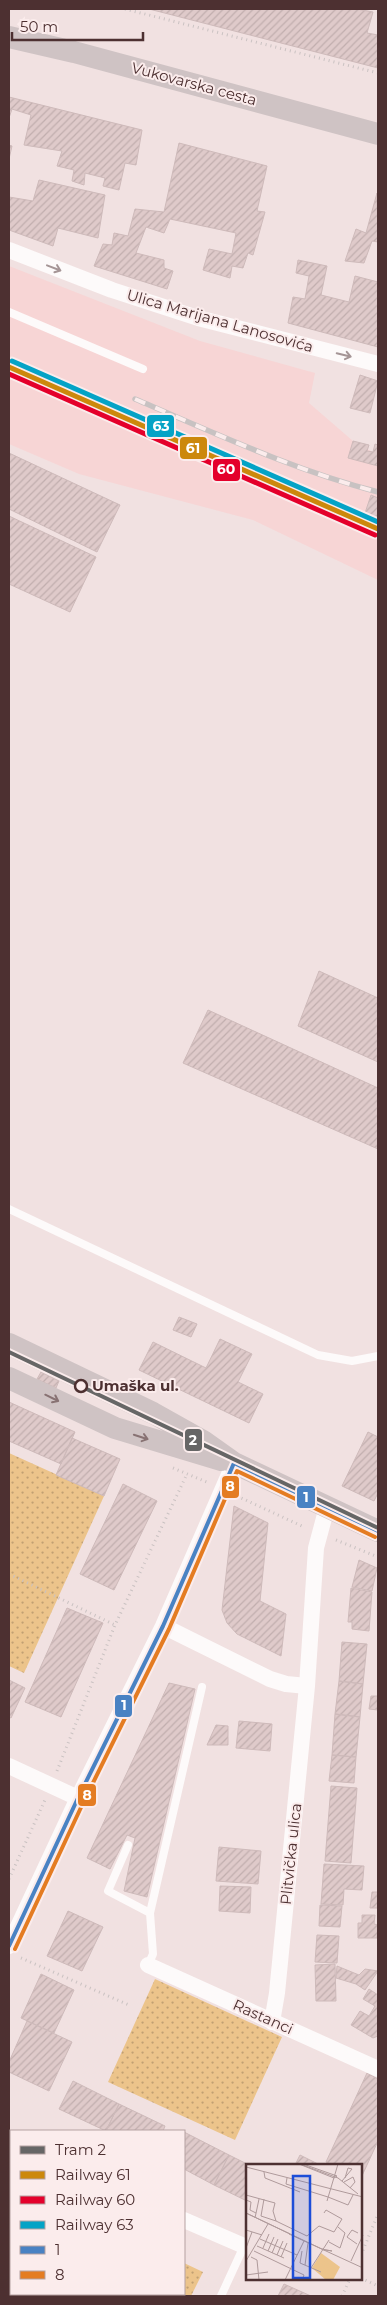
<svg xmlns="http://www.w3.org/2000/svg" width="387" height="2305" font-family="Montserrat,sans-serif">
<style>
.built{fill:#f7d5d5}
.park{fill:url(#park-dots)}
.building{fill:url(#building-hatch);stroke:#cebaba}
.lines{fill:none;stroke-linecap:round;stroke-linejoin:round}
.path{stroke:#cac2c2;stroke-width:3;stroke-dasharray:1 4;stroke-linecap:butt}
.lane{stroke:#fdfafa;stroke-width:8}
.street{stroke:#fdfafa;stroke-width:16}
.secondary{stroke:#cfc3c4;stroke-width:22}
.rail-casing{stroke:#c8c2c2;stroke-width:5.5}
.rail{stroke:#fbecec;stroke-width:4;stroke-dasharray:11;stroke-linecap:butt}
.bus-1-casing{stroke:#fbecec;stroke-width:8}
.bus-2-casing{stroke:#fbecec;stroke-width:8}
.bus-1{stroke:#4982c3;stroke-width:4}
.bus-2{stroke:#e47c22;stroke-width:4}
.rail-1-casing{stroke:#fbecec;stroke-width:9}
.rail-2-casing{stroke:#fbecec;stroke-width:9}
.rail-3-casing{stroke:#fbecec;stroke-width:9}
.rail-1{stroke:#cc880c;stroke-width:5}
.rail-2{stroke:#e4002b;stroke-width:5}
.rail-3{stroke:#04a3c6;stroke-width:5}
.tram-1-casing{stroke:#fbecec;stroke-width:8}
.tram-1{stroke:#666;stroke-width:4}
.oneway{stroke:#a59596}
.oneway2{stroke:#887273}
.stop-dot{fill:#fbecec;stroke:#4d3031;stroke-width:2.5}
.labels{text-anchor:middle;stroke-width:4;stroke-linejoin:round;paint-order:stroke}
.street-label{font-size:15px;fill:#4d3031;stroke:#fbecec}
.stop-label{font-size:15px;font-weight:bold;fill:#4d3031;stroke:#fbecec;text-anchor:start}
.inset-road{fill:none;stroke:#af9a9b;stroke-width:1}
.view{fill:#1d4ed8;fill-opacity:0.15;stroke:#1d4ed8;stroke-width:2.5}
.inset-edge{fill:none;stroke:#4d3031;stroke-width:2.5}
.line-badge{stroke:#fbecec;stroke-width:2}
.badge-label{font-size:14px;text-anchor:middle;font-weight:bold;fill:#fff}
</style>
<defs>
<pattern id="park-dots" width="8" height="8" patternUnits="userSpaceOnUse" patternTransform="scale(1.25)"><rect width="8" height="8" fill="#ecc48b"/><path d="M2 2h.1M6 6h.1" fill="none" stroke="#c1a072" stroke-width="1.8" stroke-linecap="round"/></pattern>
<pattern id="building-hatch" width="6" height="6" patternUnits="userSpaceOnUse" patternTransform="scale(1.25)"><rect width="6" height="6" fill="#dfcaca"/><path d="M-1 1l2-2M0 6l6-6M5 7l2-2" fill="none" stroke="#c1aeae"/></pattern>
</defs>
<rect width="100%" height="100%" fill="#f1e1e1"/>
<!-- built -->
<path class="built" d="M9,266L200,341L315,373L309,403L353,441L378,455V580L253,520L79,474L9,444Z"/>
<!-- park -->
<path class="park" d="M9,1453L104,1496L24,1673L9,1666Z
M155,1979L282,2037L235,2140L108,2082Z
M184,2263L203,2272L191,2296H119L120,2294H184Z"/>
<!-- building -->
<path class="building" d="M149,9H357L373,12L367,33L378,35V68Z
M9,97L142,130L136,165L125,163L119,190L103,186L105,178L85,173L84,185L72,181L74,170L57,166L62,151L24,145L31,115L12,109L9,118Z
M179,143L267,166L257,211L265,212L253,255L248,253L243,268L232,266L230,278L203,270L209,249L232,254L236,233L170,219L164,233L146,227L136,253L164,260V268L173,271L167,289L94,266L103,244L112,245L114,233L128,236L135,209L164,212Z
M9,145L12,146L9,159Z
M39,180L105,195L98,238L58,228L53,246L9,230V197L33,201Z
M377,193L378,242L372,241L364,263L345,261L356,229L366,233Z
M298,260L327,266L321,295L349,302L355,276L378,282V347L288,323L293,297L305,299L309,276L296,273Z
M360,375L378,381L370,413L350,408Z
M353,441L369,445L367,451L373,452L375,444L378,445V466L348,458Z
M9,453L120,505L97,552L9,509Z
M371,495L378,498V521L364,516Z
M9,516L96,557L70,612L9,584Z
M319,971L378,998V1062L298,1026Z
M208,1010L378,1088V1149L183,1063Z
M179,1317L197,1324L191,1337L173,1330Z
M220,1339L252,1354L238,1382L263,1394L249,1423L139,1370L153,1342L206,1368Z
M41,1372L59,1381L56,1388L37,1379Z
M9,1402L75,1432L61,1464L9,1441Z
M368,1432L378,1437V1493L374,1501L342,1486Z
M72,1438L120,1459L104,1496L56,1475Z
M123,1484L157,1501L114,1590L80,1574Z
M234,1506L268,1523L260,1601L286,1614L281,1656L237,1634L227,1623L222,1610Z
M359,1560L377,1568L372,1591L352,1587Z
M351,1588L372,1592L369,1631L352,1629V1622H348Z
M67,1608L103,1623L61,1717L25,1702Z
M342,1642L367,1644L363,1684L339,1681Z
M9,1680L25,1688L11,1718L9,1717Z
M339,1681L363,1684L360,1717L335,1714Z
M169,1683L195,1689L147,1897L124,1891L135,1838L127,1835L110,1869L87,1858Z
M371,1696H378V1710L369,1709Z
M335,1714L360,1717L356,1757L332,1755Z
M239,1721L272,1724L270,1751L236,1748Z
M216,1725L228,1726V1745H207Z
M332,1755L356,1757L354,1783L329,1781Z
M331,1786L357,1788L351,1863L325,1861Z
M219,1847L261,1851L258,1884L216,1881Z
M324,1864L364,1866L362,1890L344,1889L343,1905L321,1904Z
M220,1886L251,1887L250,1913L219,1911Z
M372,1892H378V1908H370Z
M320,1905L342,1906L340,1927L319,1926Z
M68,1911L103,1927L82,1971L47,1956Z
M362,1915H375L374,1924L378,1925L377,1938H358V1923H362Z
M317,1935L339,1936L337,1963L315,1962Z
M335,1964L336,2001H316L315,1965Z
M337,1966L359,1975L365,1969L378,1971L365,1990L356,1984L336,1978Z
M41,1974L74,1990L54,2033L21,2018Z
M369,1989L378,1995V2036L373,2038L351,2025L360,2011L369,2016L375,2006L363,1999Z
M27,2021L72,2042L49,2091L9,2072V2062Z
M367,2073L378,2079V2141L361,2178V2165H333L326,2162Z
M73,2081L119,2104L106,2131L59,2109Z
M119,2104L165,2126L163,2131H106Z
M184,2132L229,2155L214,2185L184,2169Z
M229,2155L249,2165H247V2201L214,2185Z
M300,2155L320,2165H295Z
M9,2251L11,2253V2288L9,2287Z
M284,2284L311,2296H278Z
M25,2294H80L79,2296H29Z"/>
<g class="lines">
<!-- path -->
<path class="path" d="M125,9L378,73
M173,1468L209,1483
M237,1496L304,1527
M336,1540L378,1557
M9,1574L115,1625
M57,1771L115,1625L187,1474
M9,1879L45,1800
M21,1958L129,2005
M9,2196L11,2191
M361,2255L378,2214
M361,2278L378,2286
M113,2296L114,2294
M342,2296L350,2279"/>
<!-- lane -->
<path class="lane" d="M9,312L143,369
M9,1209L318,1355L352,1361L378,1356
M128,1845L108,1891L150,1913
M148,1965L153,1954L150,1913L202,1687
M221,2296L244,2246"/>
<!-- street -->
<path class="street" d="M9,250L112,290L198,318L378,364
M163,1626L270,1679L286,1684L307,1686
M9,1766L78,1798
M9,1946L78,1798L163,1626L234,1463
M148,1965L378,2069
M272,2022L277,1993L307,1686L316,1548L327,1507
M9,2140L11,2141
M184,2220L244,2246"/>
<!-- secondary -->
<path class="secondary" d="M9,37L74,52L378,134
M9,1344L153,1413L203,1441L234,1463L378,1531
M9,1378L115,1428L221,1460"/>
<defs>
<path id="rail" d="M135,399C215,433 293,470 378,492"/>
</defs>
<!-- rail casing -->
<use href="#rail" class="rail-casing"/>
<!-- rail -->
<use href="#rail" class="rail"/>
<defs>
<path id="bus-1" d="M234,1463L378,1531
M9,1946L78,1798L163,1626L234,1463"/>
<path id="bus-2" d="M15,1949L84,1801L169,1629L237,1471L375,1537"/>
</defs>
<!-- bus-1 casing -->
<use href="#bus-1" class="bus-1-casing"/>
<!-- bus-2 casing -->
<use href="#bus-2" class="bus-2-casing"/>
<!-- bus-1 -->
<use href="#bus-1" class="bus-1"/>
<!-- bus-2 -->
<use href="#bus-2" class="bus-2"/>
<defs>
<path id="rail-1" d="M9,367L378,529"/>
<path id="rail-2" d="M9,374L375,535"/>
<path id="rail-3" d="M12,361L378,522"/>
</defs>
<!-- rail-1 casing -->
<use href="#rail-1" class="rail-1-casing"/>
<!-- rail-2 casing -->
<use href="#rail-2" class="rail-2-casing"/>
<!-- rail-3 casing -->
<use href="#rail-3" class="rail-3-casing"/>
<!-- rail-1 -->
<use href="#rail-1" class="rail-1"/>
<!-- rail-2 -->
<use href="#rail-2" class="rail-2"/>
<!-- rail-3 -->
<use href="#rail-3" class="rail-3"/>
<defs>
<path id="tram-1" d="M9,1352L378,1528"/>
</defs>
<!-- tram-1 casing -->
<use href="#tram-1" class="tram-1-casing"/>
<!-- tram-1 -->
<use href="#tram-1" class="tram-1"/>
</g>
<!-- one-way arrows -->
<defs><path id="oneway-shaft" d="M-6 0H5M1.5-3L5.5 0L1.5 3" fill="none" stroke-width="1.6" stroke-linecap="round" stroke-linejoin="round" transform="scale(1.25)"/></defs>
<g class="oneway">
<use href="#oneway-shaft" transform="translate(54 268) rotate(21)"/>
<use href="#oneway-shaft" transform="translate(344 355) rotate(14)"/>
</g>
<g class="oneway2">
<use href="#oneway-shaft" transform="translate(52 1398) rotate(26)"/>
<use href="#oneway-shaft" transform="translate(141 1437) rotate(18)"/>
</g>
<!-- markers -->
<circle class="stop-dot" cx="81" cy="1386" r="6"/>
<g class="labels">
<!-- street labels -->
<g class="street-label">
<text transform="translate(194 84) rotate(15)" y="5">Vukovarska cesta</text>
<text transform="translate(220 321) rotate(16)" y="5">Ulica Marijana Lanosovića</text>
<text transform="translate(291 1854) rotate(-84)" y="5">Plitvička ulica</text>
<text transform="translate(263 2017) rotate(24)" y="5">Rastanci</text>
</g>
<!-- stop labels -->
<g class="stop-label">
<text x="92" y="1391">Umaška ul.</text>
</g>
</g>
<!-- overview -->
<g transform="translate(246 2164)">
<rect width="116" height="116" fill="#f1e1e1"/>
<path d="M75,89L94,103L87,116H80L66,104Z" fill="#ecc48b"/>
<path class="inset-road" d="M53,0L88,14L91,12L57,0M54,0L92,14L112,30M0,3L117,33M18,8L19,14L54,28M41,14L40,20L82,33M96,17L106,5L102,4L99,14M98,18L107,13L109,18L104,24M0,31L29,39L27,47L30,57L61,72L73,62L88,68L96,55L80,46L78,49M82,33L102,41L107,31M18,35L15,52L30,57M0,36L5,38L4,46L10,49M81,37L92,0M0,49L44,70M0,49L78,86L86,87L76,85M9,54L13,35M0,66L16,71M43,70L117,104M14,75L51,91M83,78L94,84L99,69L92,63M111,80L101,73L106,66L112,69M11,82L38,94M0,84L6,68M17,84L23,70M8,87L58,111L56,116M22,87L28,73M56,87L54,99L75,108M26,89L32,75M31,91L37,77M5,93L11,96L13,116M35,93L41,79M0,97L22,60M105,97L117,71M59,101L62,79M65,104L83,76M0,111L22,108M39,116L58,77"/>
<path class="view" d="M47,12H64V114H47Z"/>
<rect width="116" height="116" class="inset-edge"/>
</g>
<g class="line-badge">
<rect x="146" y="414" width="29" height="24" rx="5" fill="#04a3c6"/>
<rect x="179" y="436" width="29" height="24" rx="5" fill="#cc880c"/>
<rect x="212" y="458" width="29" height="24" rx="5" fill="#e4002b"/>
<rect x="184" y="1428" width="19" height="24" rx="5" fill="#666"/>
<rect x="221" y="1475" width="19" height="24" rx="5" fill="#e47c22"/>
<rect x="296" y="1485" width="20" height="24" rx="5" fill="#4982c3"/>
<rect x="114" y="1694" width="19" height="24" rx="5" fill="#4982c3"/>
<rect x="77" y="1783" width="20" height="24" rx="5" fill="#e47c22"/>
</g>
<g class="badge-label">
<text x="161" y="431">63</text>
<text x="193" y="453">61</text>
<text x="226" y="474">60</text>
<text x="193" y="1445">2</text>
<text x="230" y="1491">8</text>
<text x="306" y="1502">1</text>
<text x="124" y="1710">1</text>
<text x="87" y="1800">8</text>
</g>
<!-- border -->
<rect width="387" height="2305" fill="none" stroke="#4d3031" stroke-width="20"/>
<!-- legend -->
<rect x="10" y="2130" width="175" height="165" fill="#fbecec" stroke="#b5a1a1"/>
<rect x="20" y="2146" width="25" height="8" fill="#666666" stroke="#b5a1a1"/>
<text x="55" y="2155" font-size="15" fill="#4d3031">Tram 2</text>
<rect x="20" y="2171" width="25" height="8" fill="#cc880c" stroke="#b5a1a1"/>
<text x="55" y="2180" font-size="15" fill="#4d3031">Railway 61</text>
<rect x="20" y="2196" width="25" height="8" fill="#e4002b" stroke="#b5a1a1"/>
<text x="55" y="2205" font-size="15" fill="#4d3031">Railway 60</text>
<rect x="20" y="2221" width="25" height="8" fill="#04a3c6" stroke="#b5a1a1"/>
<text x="55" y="2230" font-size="15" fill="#4d3031">Railway 63</text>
<rect x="20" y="2246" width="25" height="8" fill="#4982c3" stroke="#b5a1a1"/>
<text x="55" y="2255" font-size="15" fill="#4d3031">1</text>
<rect x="20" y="2271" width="25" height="8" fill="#e47c22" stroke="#b5a1a1"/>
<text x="55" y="2280" font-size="15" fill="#4d3031">8</text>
<!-- scale -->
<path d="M12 32v8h131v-8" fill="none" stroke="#4d3031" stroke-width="2.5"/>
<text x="20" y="32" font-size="15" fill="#4d3031" stroke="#fbecec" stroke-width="4" paint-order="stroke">50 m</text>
</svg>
